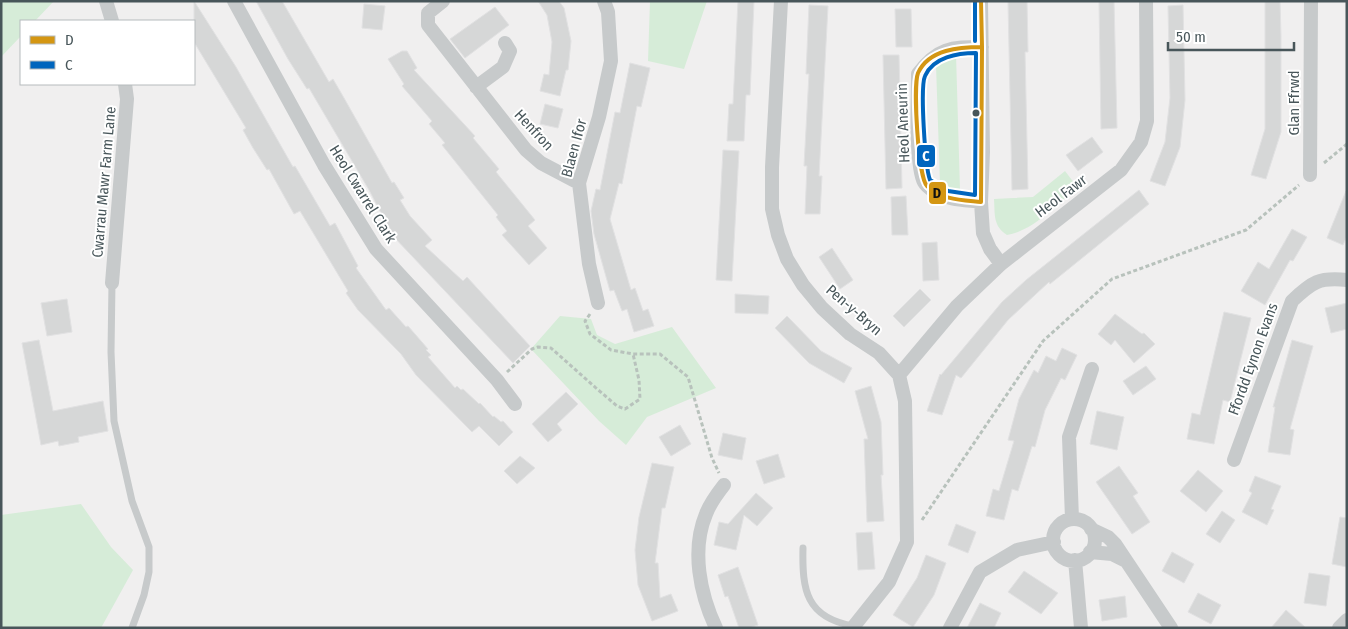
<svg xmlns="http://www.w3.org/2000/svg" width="1348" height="629" font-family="'Fira Sans Condensed',sans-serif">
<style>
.green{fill:#d6ecd8}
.building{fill:#d6d7d7;stroke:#e1e1e2}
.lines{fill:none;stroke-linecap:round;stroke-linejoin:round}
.path{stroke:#b8c2bc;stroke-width:3;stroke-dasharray:4 2.5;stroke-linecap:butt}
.service{stroke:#c7cacb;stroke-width:7}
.minor{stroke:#c7cacb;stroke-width:14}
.bus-1-casing{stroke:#fff;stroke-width:8}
.bus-2-casing{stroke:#fff;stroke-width:8}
.bus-1{stroke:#d49612;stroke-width:4}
.bus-2{stroke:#0065bd;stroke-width:4}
.bus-dot{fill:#48565a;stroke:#fff;stroke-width:2}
.labels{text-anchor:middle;stroke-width:4;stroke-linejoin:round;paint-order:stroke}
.street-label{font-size:15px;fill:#48565a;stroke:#fff}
.line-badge{stroke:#fff;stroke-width:2}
.badge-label{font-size:14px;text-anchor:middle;font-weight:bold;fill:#fff}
.pale-badge-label{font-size:14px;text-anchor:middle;font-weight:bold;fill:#111}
</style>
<rect width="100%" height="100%" fill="#f0efef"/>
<!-- green -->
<path class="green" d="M1,1H54L35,21H21V36L1,57Z
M650,1H707L684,69L648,61Z
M956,54L960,190L957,194L940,184L936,65Z
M1065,171L1078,188C1057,204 1033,231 1007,235C993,226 995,215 994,199L1033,197Z
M560,316L591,319L597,335L615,344L672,327L716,388L647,417L626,445L599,421L531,349Z
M81,504L111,547L133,570L101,628H1V515Z"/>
<!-- building -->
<path class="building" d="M194,1L236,67L293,167L295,166L330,226L335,223L358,266L356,268L386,310L389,308L406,327L408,326L428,349L426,350L431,355L428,357L455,388L457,386L461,390L463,389L479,404L480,403L493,417L494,416L501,422L503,421L513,432L499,446L479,426L472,432L416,375L401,354L358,310L346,293L348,291L300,211L294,214L269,169L267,170L253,148L243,130L246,128L194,42Z
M256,1H282L329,82L333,79L344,98L392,183L394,182L404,198L400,200L410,216L432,240L425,246L463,281L467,277L530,346L513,363L393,236L369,190L309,88L307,89L288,59Z
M538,1H559L564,8L571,41L568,70H566L560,96L540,91L544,74L549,75L552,42L547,15Z
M738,1H754L750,95H746L744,141H727L729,104H733Z
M1008,1H1027L1028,52H1025L1028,189L1012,190Z
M1099,1H1114L1117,128L1101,129Z
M1265,1H1280L1281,37V132L1266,179L1251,175L1265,129Z
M364,4L385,6L382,30L362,28Z
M809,5L828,6L819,176H822L820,214H805L807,166H804L809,74H806Z
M1183,5L1185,100L1180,147L1165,186L1150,181L1165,142L1170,98L1168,6Z
M495,7L509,25L465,58L450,39Z
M895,9H911L912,47H896Z
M402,51H407L417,68L414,70L475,136L473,138L499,169L496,172L535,220L528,226L547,248L529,265L502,235L507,231L496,217L498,215L442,145L445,143L429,124L432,121L402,86L404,84L388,59Z
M883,55H899L902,188L886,189Z
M630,63L650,68L641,107L637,106L622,184L619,183L610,219L631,290L635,288L643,311L648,309L654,326L634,332L627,309L622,311L614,290L610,291L594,234L591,211L596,189L600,190L615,112L620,113Z
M545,104L563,109L558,128L540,124Z
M1092,137L1103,152L1078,171L1066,155Z
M723,150L739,151L732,281L716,280Z
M1139,190L1149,204L1050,284L1049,282L1008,320L961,378L956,375L942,415L927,411L940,374L941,375L1002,302L1026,280Z
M1346,191L1347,236L1343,245L1327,238Z
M906,196L908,235H892L891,197Z
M1292,229L1307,237L1293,261L1290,260L1265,305L1241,291L1258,262L1269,269Z
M937,242L939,280L923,281L922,243Z
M832,248L853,280L840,289L819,257Z
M920,289L931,300L904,327L893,316Z
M735,294L769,296L768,314L735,313Z
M67,299L72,332L47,336L41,303Z
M1347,303V329L1331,333L1325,308Z
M1224,312L1251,318L1230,402L1223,400L1214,444L1187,439L1192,413L1200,415Z
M1115,314L1142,334L1144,333L1155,344L1134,363L1115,340L1111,345L1098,334Z
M787,316L821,351L852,368L844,383L809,363L775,328Z
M39,340L53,411L103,401L108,431L78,437L79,442L59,446L58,441L41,445L22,343Z
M1292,340L1313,346L1290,429L1294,430L1290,455L1268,452L1275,407H1273Z
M1062,348L1077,355L1065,380L1061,378L1045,410L1035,447L1032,446L1018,491L1012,489L1004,520L986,516L993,489L999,491L1014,441L1008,440L1019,399L1034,370L1038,373L1046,356L1056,361Z
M1146,366L1156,379L1133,395L1123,381Z
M871,386L881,422L883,475H881L884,521L867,522L864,439H868L855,391Z
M566,392L578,404L557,424L562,430L548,442L532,424Z
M1097,411L1124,417L1117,450L1090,444Z
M680,425L691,444L671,456L659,437Z
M723,433L746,438L742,460L718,455Z
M778,454L785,477L764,484L756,461Z
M520,456L535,468L517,484L504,471Z
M652,463L674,467L665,508H662L655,563H658L660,598L671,594L678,611L652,621L638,585L635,550L639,517Z
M1119,466L1138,493L1133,496L1150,522L1132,534L1096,482Z
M1198,470L1223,491L1206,512L1180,491Z
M1255,476L1281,486L1271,509L1274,510L1267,525L1242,512L1252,493L1249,491Z
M756,493L773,508L757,526L744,515L736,550L714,545L719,522L728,524Z
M1222,511L1235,520L1220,543L1206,534Z
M1340,517L1347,518V567L1332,564Z
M956,524L976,532L968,553L948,545Z
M872,532L875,569L858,570L856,533Z
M1172,552L1194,564L1184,583L1162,571Z
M926,555L946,563L934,595L913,627L893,615L917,578Z
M738,567L758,625L749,628H739L728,596L725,597L718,575Z
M1024,571L1058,593L1041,614L1008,592Z
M1309,573L1330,576L1326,606L1304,603Z
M1198,593L1221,605L1211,624L1188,612Z
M1125,596L1127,617L1102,621L1099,600Z
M980,603L1001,613L994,628H967Z
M1286,610L1306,628H1271Z"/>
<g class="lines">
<!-- path -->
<path class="path" d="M1324,163L1347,144
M590,314L585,321L590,334L611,350L633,354H660L688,377L712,458L719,473
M507,372L532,349L538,347L551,348L596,388L617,406L625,409L640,399L639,380L633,354
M922,520L1043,341L1112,279L1246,230L1299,185"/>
<!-- service -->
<path class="service" d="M112,283L111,352L114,421L132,501L149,547V572L144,595L132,628
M803,548C802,590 806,618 854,626"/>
<!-- minor -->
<path class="minor" d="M106,1L112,21
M234,1L324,165L376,249L497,380L515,404
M443,1L428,13V25L526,150L541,163L579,183
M781,1L772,167V209L778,235L787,259L803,285L822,308L850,334L879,353L899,375L905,401L907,542L889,582L854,626
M981,1L983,152L981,202L983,233L990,249L1001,264
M476,87L503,67L510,51L505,43
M1310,175L1311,1
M981,202C967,200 948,200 935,192C932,190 926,186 924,182C915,166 918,95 918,74C937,48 951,47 982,47
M112,283L127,99L125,84
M598,303L589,264L579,183L599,117L611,61L608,12L604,1
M899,375L957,306L1001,264L1121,170L1141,142L1147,121L1146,1
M1234,460L1292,301C1312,282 1319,277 1347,280
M1072,519L1069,437L1092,369
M1053 540a21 21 0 1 1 42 0a21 21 0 1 1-42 0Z
M1091,529L1108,537L1115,544L1171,628
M1090,552L1112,554L1124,560
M1075,560L1081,628
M716,628C700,594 691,550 706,514C710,503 717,494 724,485
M950,628L980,572L1017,550L1054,542
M1339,628L1347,620"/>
<defs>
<path id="bus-1" d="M981,1L982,47
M982,47L981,202C963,200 941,200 927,186C918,177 913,86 918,73C929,49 960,47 982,47Z"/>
<path id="bus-2" d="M975,1V41
M976,53L975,195L948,191L930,180C925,167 920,87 925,76C933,57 958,53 976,53Z"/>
</defs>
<!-- bus-1 casing -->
<use href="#bus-1" class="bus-1-casing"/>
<!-- bus-2 casing -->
<use href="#bus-2" class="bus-2-casing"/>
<!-- bus-1 -->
<use href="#bus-1" class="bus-1"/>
<!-- bus-2 -->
<use href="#bus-2" class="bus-2"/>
</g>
<!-- markers -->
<circle class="bus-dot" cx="976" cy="113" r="4.5"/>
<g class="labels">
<!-- street labels -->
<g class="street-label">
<text transform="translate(1294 103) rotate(-90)" y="5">Glan Ffrwd</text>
<text transform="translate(903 123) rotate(-92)" y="5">Heol Aneurin</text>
<text transform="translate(534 130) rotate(47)" y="5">Henfron</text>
<text transform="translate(574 148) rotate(-75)" y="5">Blaen Ifor</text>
<text transform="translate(104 182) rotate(-85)" y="5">Cwarrau Mawr Farm Lane</text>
<text transform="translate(363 194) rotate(58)" y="5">Heol Cwarrel Clark</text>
<text transform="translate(1061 196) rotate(-37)" y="5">Heol Fawr</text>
<text transform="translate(854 310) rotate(41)" y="5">Pen-y-Bryn</text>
<text transform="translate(1253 359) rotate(-70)" y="5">Ffordd Eynon Evans</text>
</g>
</g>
<g class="line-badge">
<rect x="916" y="144" width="20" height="24" rx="5" fill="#0065bd"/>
<rect x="928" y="181" width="19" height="24" rx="5" fill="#d49612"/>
</g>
<g class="badge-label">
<text x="926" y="161">C</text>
</g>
<g class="pale-badge-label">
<text x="937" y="198">D</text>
</g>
<!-- border -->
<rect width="1348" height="629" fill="none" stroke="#48565a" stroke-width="5"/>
<!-- legend -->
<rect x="20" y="20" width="175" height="65" fill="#ffffff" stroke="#b6bbbd"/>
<rect x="30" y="36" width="25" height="8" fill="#d49612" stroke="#b6bbbd"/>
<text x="65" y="45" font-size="15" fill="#48565a">D</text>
<rect x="30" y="61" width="25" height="8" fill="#0065bd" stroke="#b6bbbd"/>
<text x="65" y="70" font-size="15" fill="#48565a">C</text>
<!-- scale -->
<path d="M1168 42v8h126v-8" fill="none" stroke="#48565a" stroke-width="2.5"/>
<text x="1176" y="42" font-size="15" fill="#48565a" stroke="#ffffff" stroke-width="4" paint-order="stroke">50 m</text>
</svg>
